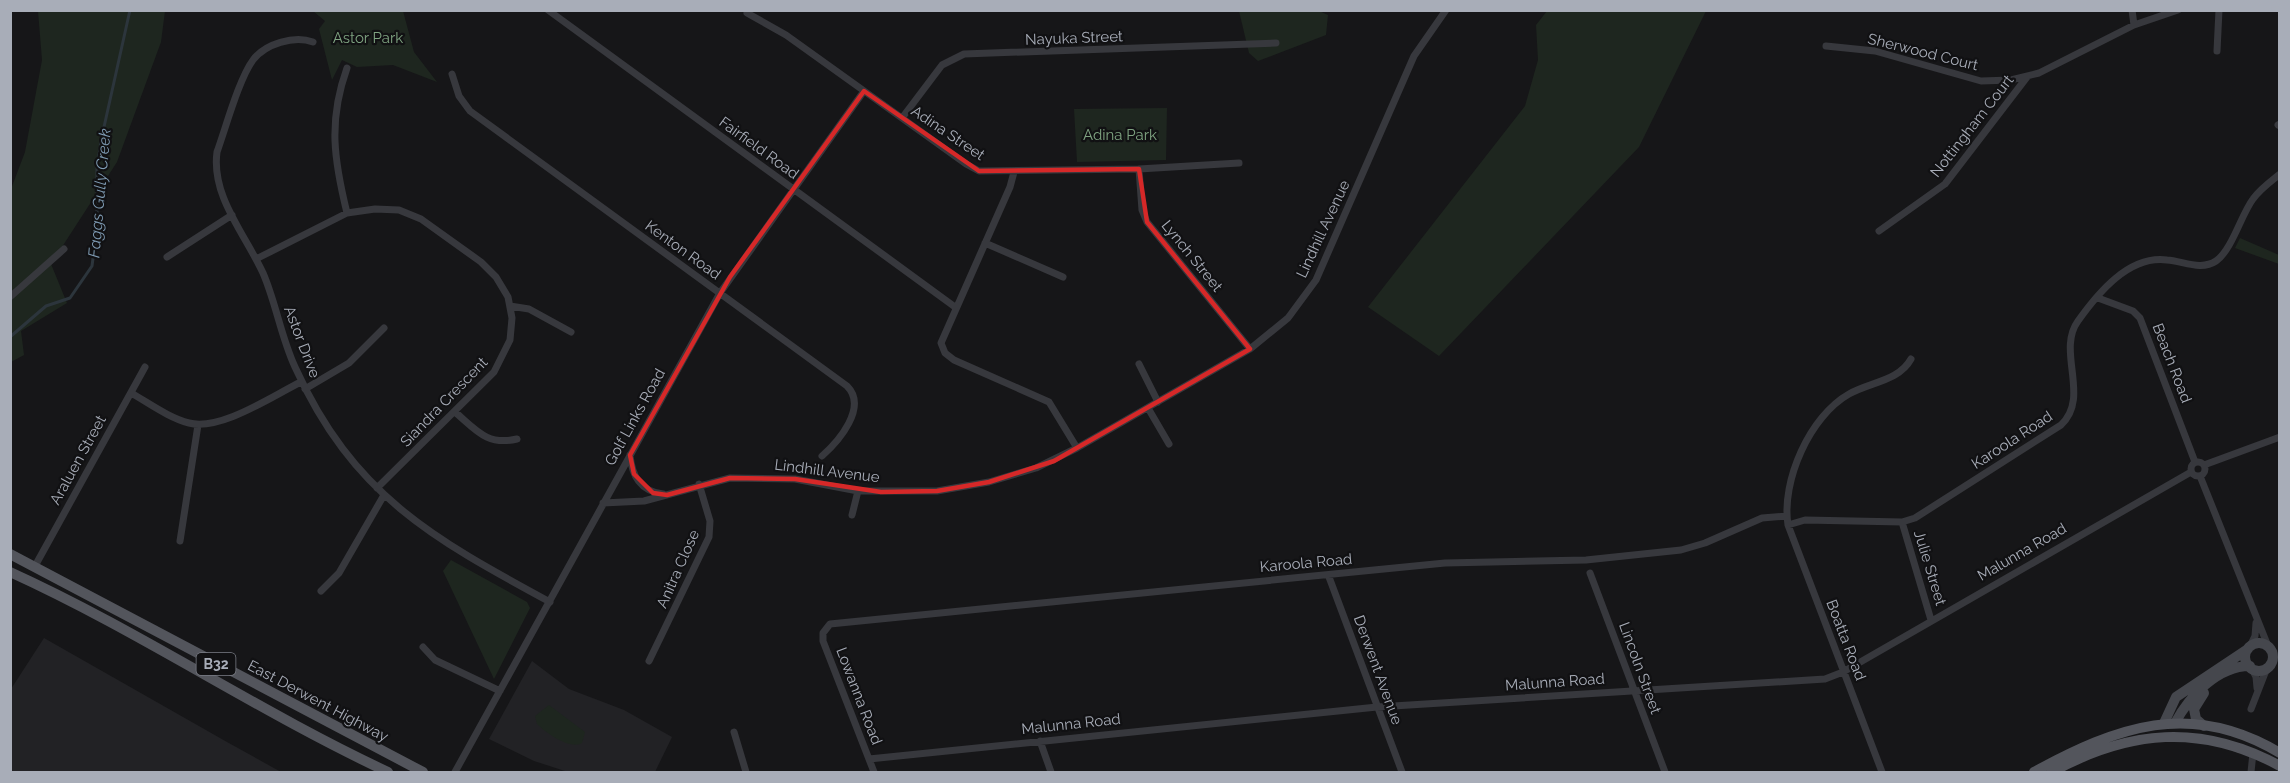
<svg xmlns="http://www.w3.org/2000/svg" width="2290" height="783" font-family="Raleway,sans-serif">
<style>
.built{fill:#222225}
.green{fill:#1e261f}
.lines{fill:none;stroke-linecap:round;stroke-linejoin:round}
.stream{stroke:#2c353c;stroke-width:3}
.street{stroke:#37383d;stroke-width:7}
.secondary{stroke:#45474d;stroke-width:10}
.primary{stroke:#53555c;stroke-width:10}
.marked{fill:none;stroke:#d62828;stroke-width:4.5;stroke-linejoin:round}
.labels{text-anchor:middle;stroke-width:4.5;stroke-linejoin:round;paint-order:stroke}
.shield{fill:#111113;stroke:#7b7e86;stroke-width:1.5}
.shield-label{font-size:14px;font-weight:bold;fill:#a8adb8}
.park-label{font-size:15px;fill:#7fa381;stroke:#111113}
.street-label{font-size:15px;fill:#a8adb8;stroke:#111113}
.water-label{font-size:16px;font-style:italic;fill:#7f9bb3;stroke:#111113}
</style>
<rect width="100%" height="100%" fill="#161618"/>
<!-- built -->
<path class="built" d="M44,638L227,742L281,772H11V689Z
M532,661L569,689L624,710L672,737L655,772H568L534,761L489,739Z"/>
<!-- green -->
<path class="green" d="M38,11H165L161,42L117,162L51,264L67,303L21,331L24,355L11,362V189L25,152L42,60Z
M313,11H403L414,52L437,82L393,65L357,67L342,60L332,80L319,29L325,21Z
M1239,11H1319L1328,15L1326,35L1258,61L1249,53Z
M1547,11H1706L1639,147L1439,356L1368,307L1525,106L1538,60L1536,25Z
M1167,108L1166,160L1077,162L1074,109Z
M2240,238L2279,255V264L2235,248Z
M451,560L527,602L530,608L494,679L443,571Z
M549,705L585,732L582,743C570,750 546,733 537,724L535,716Z"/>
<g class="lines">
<!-- stream -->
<path class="stream" d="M10,337L46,306L70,298L92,266L97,228V167L102,136L130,10"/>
<!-- street -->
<path class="street" d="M548,10L955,307
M2132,10L2134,25
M747,13L786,35L966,164L979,171L1139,169L1239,163
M313,42C294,35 265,44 253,60C239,79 226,127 217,152C211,196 245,234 263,273C276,303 281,337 295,367C353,495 432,538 550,602
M1826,46L1875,51L1981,81L2011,80L2039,73L2134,25L2178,10
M2217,51L2219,10
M452,74L459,96L470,111L847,386C868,407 839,441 822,456
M902,118L942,65L964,54L1276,43
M2278,125L2280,124
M1139,169L1142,210L1147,222L1250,349
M1014,172L1010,187L941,343L945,353L954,360L1049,402L1077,448
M347,213C334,160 328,121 347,68
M1879,231L1945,184L2027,77
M985,243L1063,277
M167,257L232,215
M256,259L347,213L375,209L399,210L421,219L481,262L496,277L508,297L512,318L510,340L494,372L377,488
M10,297L64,249
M2098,298L2133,311L2140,318L2195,462
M510,306L529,309L571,332
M1139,364L1158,402
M305,389L349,363L384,328
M131,393C149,403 169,418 189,423C221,431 272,396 301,382
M1148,408L1169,444
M455,412C476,430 487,446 517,439
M630,455C632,476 640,491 663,494
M2191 469a7 7 0 1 1 14 0a7 7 0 1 1-14 0Z
M2204,465L2280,437
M2200,476L2268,646
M603,503L644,501L730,478L795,479L858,491H937L989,482L1036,468L1077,448L1250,349L1288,318L1316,280L1414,56L1446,10
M852,515L858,491
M1902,522L1931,620
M1788,525L1805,520L1902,522L1915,518L2061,425C2091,397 2056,351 2078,321C2098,293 2129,255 2167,260C2183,261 2201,271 2216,261C2232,250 2241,215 2253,199C2260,189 2270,182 2280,174
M180,541L198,425
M35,566L145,367
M1590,573L1665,772
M1329,577L1402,772
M321,591L339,573L384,495
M2250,646L2255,636L2256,623
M423,647L435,660L500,691
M649,661L709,537L710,521L699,484
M2251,667L2256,677L2257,688
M2251,709L2267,668
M734,732L746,772
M1040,741L1051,772
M869,759L1377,707L1825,679L1843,672L2191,472
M455,772L720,293L864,91
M874,772L823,641V633L830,624L1445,563L1586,560L1681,550L1705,543L1762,518L1787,516
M1882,772L1788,525C1781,481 1810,416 1849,394C1870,382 1899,381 1911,359
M2251,772L2253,753"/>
<!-- secondary -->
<path class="secondary" d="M2245 657a14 14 0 1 1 28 0a14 14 0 1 1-28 0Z
M2204,693L2194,709L2196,719L2204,726
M2164,723L2176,697L2248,649
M2175,723C2189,697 2217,666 2250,666"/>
<!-- primary -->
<path class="primary" d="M10,554L423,772
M10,572C140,631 259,712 388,772
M2034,772C2117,727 2190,699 2280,753
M2052,772C2129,730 2201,723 2280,766"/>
</g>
<!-- marked area -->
<path class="marked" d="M864,91L979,171L1139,169L1147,222L1250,349L1054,461L989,482L937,491L881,492L795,479L730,478L667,495L653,493L634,474L630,455L730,277Z"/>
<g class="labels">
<!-- shield labels -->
<rect class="shield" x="196.5" y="653" width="39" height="22" rx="4.5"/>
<g class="shield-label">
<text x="216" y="669">B32</text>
</g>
<!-- park labels -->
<g class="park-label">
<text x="368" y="43">Astor Park</text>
<text x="1120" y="140">Adina Park</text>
</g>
<!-- street labels -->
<g class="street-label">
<text transform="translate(1074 38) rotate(-2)" y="5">Nayuka Street</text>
<text transform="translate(1923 52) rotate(14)" y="5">Sherwood Court</text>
<text transform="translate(1972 126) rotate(-52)" y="5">Nottingham Court</text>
<text transform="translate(948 133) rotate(34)" y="5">Adina Street</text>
<text transform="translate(759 148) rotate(36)" y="5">Fairfield Road</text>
<text transform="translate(1323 229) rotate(-65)" y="5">Lindhill Avenue</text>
<text transform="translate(683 250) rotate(36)" y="5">Kenton Road</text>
<text transform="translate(1192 256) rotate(51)" y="5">Lynch Street</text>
<text transform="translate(302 342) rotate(69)" y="5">Astor Drive</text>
<text transform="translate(2172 363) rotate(69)" y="5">Beach Road</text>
<text transform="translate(444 402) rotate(-46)" y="5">Siandra Crescent</text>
<text transform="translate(635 417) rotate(-61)" y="5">Golf Links Road</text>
<text transform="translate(2012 440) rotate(-33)" y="5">Karoola Road</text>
<text transform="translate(78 460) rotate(-61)" y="5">Araluen Street</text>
<text transform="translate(827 471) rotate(7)" y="5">Lindhill Avenue</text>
<text transform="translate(2022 552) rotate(-30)" y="5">Malunna Road</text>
<text transform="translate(1306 563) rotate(-5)" y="5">Karoola Road</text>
<text transform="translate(1930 568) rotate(73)" y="5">Julie Street</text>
<text transform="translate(678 569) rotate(-66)" y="5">Anitra Close</text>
<text transform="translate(1846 640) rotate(69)" y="5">Boatta Road</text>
<text transform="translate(1640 668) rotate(70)" y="5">Lincoln Street</text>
<text transform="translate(1378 670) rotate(70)" y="5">Derwent Avenue</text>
<text transform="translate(1555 682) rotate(-4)" y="5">Malunna Road</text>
<text transform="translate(859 696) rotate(69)" y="5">Lowanna Road</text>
<text transform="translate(318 701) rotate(28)" y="5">East Derwent Highway</text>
<text transform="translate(1071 724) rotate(-6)" y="5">Malunna Road</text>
</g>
<!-- water labels -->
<g class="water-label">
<text transform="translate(99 193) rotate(-85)" y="6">Faggs Gully Creek</text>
</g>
</g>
<!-- border -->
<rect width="2290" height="783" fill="none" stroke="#a8adb8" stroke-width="24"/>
</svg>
